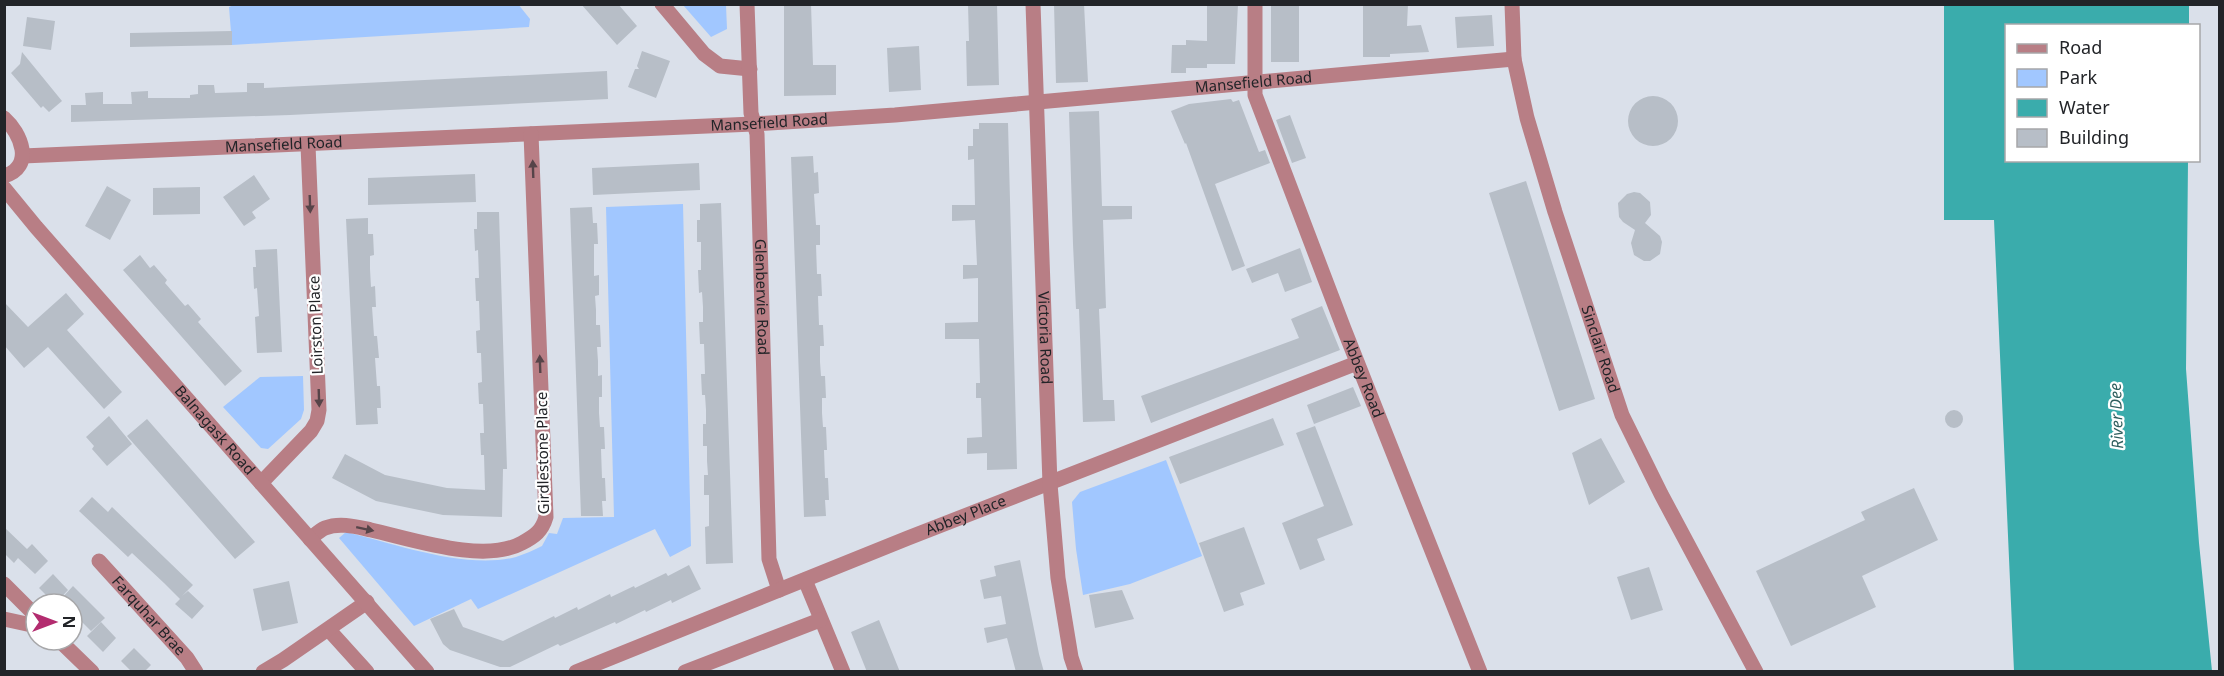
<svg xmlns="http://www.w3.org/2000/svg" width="2224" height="676" font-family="'Noto Sans',sans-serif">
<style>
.green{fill:#a1c7ff}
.water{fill:#3aacac}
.building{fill:#b7bec7}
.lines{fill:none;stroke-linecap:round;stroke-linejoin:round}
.minor{stroke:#b87e85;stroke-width:15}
.tertiary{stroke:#b87e85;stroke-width:15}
.oneway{fill:#564449}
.labels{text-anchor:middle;stroke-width:4.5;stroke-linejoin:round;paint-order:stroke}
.street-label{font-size:15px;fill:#222428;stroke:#fff}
.water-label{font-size:16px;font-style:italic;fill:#2e5e5d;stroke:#fff}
</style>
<rect width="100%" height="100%" fill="#dae0ea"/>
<!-- green -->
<path class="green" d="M236,4H518L530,19L529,27L232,45L229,7Z
M683,5H726L727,29L711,37Z
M683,204L691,546L670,557L655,529L478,609L471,599L414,626L339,538L346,532C396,544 466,570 516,557C525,554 534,550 542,546L549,533L557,534L563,518L614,517L606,207Z
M303,376L304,410L301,419L268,449L261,448L223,407L260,377Z
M1166,460L1202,556L1130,584L1083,595L1076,549L1072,502L1080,492Z"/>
<!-- water -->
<path class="water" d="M1944,5H2189V25L2006,26V160L2188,161L2186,369L2199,543L2212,671H2014L1994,220H1944Z"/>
<!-- building -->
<path class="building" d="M581,4H618L637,26L617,45Z
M784,4H811L813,65H836V95L784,96Z
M968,4H997L999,85L967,86L966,41H969Z
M1054,4H1084L1088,82L1056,83Z
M1207,4H1238L1235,64H1207V68H1186V73H1171L1172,45H1186V40L1207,41Z
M1271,4H1299V62H1271Z
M1363,4H1408L1407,26L1421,25L1429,52L1390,54V57H1363Z
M1492,15L1494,46L1457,48L1455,17Z
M27,17L55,21L51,50L23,46Z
M232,31V45L130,47V33Z
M919,46L921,90L889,92L887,48Z
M642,51L670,61L656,98L628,87L635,69H639L637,66Z
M22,52L62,101L49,112L43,106L41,108L11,73L20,64Z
M607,71L608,99L290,115L71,122V105H86L85,93L103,92V104H132L131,92L148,91V98H190V95L198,94V85H214L215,93L247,92V83H264V88Z
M1628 121a25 25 0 1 1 50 0a25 25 0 1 1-50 0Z
M1231,99L1233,102L1239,100L1259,152L1265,150L1270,163L1215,184L1245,266L1232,271L1186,143L1185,144L1171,111L1189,104Z
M1099,111L1102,206H1132V219L1103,220L1106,308L1099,309L1103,400H1114L1115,421L1083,422L1079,309H1076L1073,244L1069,112Z
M1290,115L1306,158L1292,163L1276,120Z
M979,123H1008L1017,469L987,470V453L967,454V438L982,437L981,398H976V383H980L979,339H945V323L978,322V278L963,279V265H977L975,220L952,221V205H975L974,159L968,160V146H973V129H979Z
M813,156L814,173L818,172L819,193L814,194L816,225H820V245H816L817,274H821L822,296H818L819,325H823L824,346H820V362L821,376H825L826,398H822V413L823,427H826L827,450H824L825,478H828L829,500H825L826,516L804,517L791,157Z
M699,163L700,190L593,195L592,168Z
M475,174L476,202L368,205V178Z
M254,175L270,199L252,212L256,218L244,226L223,197Z
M1526,181L1595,399L1559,411L1489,193Z
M107,186L131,200L110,240L85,226Z
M200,187V214L153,215V188Z
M1634,192L1640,193L1650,202L1651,215L1645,223L1660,236L1662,242L1660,254L1650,261H1644L1634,255L1631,243L1635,230L1623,222L1619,217L1618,203L1627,194Z
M721,203L733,563L706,564L705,527L709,526V495H704V475H708L707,461V446H703V424H706V410L705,395H702L701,374H705L704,344H700L699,322H703V307L702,292L699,293L698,270H701V242H697V220H700V204Z
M592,207L593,223H597L598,244H594V276L599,275V295L595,296L596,310V325H600L601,347H597L598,361V376L602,375V397H599V413L600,427H604L605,449H601L602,478H605L606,501H602L603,516H581L570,208Z
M477,212H499L507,469H503L502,517L443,515L376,501L332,478L345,454L385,475L447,488L485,490L484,455H481L480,433H484L483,404H479L478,383L482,382L481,353H477L476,331L480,330L479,301H476L475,278H479L478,250L475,251L474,229H477Z
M368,218V234H373L374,255L370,256V269L371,287L375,286L376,307H372L373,321L374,336H377L379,358H375L377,386H380L381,408H377L378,424L356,425L346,219Z
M1300,248L1312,282L1285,292L1278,273L1252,283L1246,269Z
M277,249L282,352L257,353L255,317L259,316L257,288L254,289L253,267H256L255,250Z
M140,255L150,268L154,265L167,280L165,283L185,306L188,304L201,319L198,322L242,371L225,386L123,270Z
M66,293L84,314L67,330L122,392L104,409L48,347L24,368L4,345V302L28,327Z
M1322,306L1340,350L1151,423L1141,396L1299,338L1291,319Z
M1353,387L1361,406L1314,424L1307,405Z
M1945 419a9 9 0 1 1 18 0a9 9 0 1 1-18 0Z
M109,416L132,444L107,466L92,449L94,446L86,437Z
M1273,418L1284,445L1180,484L1169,457Z
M147,419L255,542L235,559L127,436Z
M1315,426L1353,525L1317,539L1325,560L1300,570L1282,523L1324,506L1296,433Z
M1601,438L1625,482L1589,505L1572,453Z
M1914,488L1938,540L1862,576L1876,607L1791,646L1756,571L1865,520L1861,512Z
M92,497L108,512L112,507L193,585L182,596L188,591L204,606L192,619L175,604L180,599L164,583L132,553L128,557L79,511Z
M4,527L27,549L32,544L48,561L35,574L18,558L14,563L4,553Z
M1244,527L1265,584L1240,593L1244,605L1224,612L1199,543Z
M1020,560L1039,654L1044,672H1016L1007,638L987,643L984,628L1006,624L1001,596L984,599L980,580L996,576L994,566Z
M689,565L701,589L672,603L671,600L646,612L645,610L616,624L615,622L560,646L558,644L510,667H500L450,650L443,644L430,619L454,609L463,627L503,641L554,616L555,618L577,607L578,610L610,594L611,597L634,586L635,588L666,573L668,576Z
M1649,567L1663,610L1631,620L1617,577Z
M53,574L68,590L55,604L39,588Z
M289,581L298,623L262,631L253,589Z
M73,586L105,618L91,631L72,612V604H64L60,600Z
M1122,590L1134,619L1095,628L1089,595Z
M879,620L900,672H867L851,632Z
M101,622L116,638L103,652L87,636Z
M134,648L151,665L144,672H132L121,661Z"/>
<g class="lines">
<!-- minor -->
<g class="minor">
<path d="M662,4L704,54L720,66L750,69"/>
<path id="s1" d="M747,4L751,113L757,134L769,559L779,590"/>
<path id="s2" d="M1255,4V95L1344,329L1480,672"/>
<path id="s3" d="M23,156L753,124L895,115L1514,59"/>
<path d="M261,483L311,431L317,421L319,410L308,145"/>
<path d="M310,539C315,535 320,530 325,528C340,522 357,527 371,530C412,539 484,564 522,543C535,536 542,531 546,517L531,134"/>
<path id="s4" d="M99,561L187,658L196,672"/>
<path d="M805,580L843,672"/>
<path d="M4,584L36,616"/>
<path d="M4,619L36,626"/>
<path d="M329,630L367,672"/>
<path d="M59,640L92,672"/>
<path d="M263,672L283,660L367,602"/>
<path id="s5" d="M576,672L908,538L1357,363"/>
<path d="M685,672L820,620"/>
</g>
<!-- tertiary -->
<g class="tertiary">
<path id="s6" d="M1033,4L1050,484L1058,578L1071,657L1076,672"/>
<path id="s7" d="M1512,4L1514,59L1527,118L1555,212L1622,415L1661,494L1756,672"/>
<path d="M4,118C21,133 35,167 4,176"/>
<path id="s8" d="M4,188L36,227L427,672"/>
</g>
</g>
<!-- one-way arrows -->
<defs><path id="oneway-solid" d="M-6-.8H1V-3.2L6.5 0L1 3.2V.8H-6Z" transform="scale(1.5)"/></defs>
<g class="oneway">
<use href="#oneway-solid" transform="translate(533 169) rotate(-92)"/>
<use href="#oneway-solid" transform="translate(310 204) rotate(88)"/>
<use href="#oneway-solid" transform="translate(540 364) rotate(-92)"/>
<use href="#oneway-solid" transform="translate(319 398) rotate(88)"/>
<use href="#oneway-solid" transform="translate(365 529) rotate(12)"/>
</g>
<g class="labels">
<!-- street labels -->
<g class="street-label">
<text dy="5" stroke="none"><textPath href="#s3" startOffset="1233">Mansefield Road</textPath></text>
<text dy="5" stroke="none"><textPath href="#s3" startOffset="747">Mansefield Road</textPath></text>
<text dy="5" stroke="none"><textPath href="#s3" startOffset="261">Mansefield Road</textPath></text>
<text dy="5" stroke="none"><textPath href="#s1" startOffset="294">Glenbervie Road</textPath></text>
<text transform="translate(316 325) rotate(-92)" y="5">Loirston Place</text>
<text dy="5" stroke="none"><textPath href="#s6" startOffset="334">Victoria Road</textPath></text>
<text dy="5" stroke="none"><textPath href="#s7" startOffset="358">Sinclair Road</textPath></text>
<text dy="5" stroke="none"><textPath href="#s2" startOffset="394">Abbey Road</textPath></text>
<text dy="5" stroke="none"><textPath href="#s8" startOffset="321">Balnagask Road</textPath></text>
<text transform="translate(543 453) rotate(-91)" y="5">Girdlestone Place</text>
<text dy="5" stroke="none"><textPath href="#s5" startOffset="420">Abbey Place</textPath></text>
<text dy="5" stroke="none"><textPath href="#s4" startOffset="74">Farquhar Brae</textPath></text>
</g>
<!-- water labels -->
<g class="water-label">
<text transform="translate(2116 416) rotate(-92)" y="6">River Dee</text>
</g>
</g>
<!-- border -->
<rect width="2224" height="676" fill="none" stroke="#222428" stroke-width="12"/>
<!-- legend -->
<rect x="2005" y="24" width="195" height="138" fill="#ffffff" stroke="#a7a7a9" stroke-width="1.5"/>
<rect x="2017" y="44" width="30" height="9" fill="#b87e85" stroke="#a7a7a9" stroke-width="1.5"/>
<text x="2059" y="54" font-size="18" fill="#222428">Road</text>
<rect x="2017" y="69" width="30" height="18" fill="#a1c7ff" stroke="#a7a7a9" stroke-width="1.5"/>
<text x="2059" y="84" font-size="18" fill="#222428">Park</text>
<rect x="2017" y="99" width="30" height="18" fill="#3aacac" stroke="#a7a7a9" stroke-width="1.5"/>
<text x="2059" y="114" font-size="18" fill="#222428">Water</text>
<rect x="2017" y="129" width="30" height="18" fill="#b7bec7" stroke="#a7a7a9" stroke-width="1.5"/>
<text x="2059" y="144" font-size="18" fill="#222428">Building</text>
<!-- north arrow -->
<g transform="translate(54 622) rotate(90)"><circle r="28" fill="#ffffff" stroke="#a7a7a9" stroke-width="1.5"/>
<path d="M0-4.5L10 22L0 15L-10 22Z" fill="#b32c6f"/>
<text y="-9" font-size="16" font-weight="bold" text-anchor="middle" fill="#222428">N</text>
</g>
</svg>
